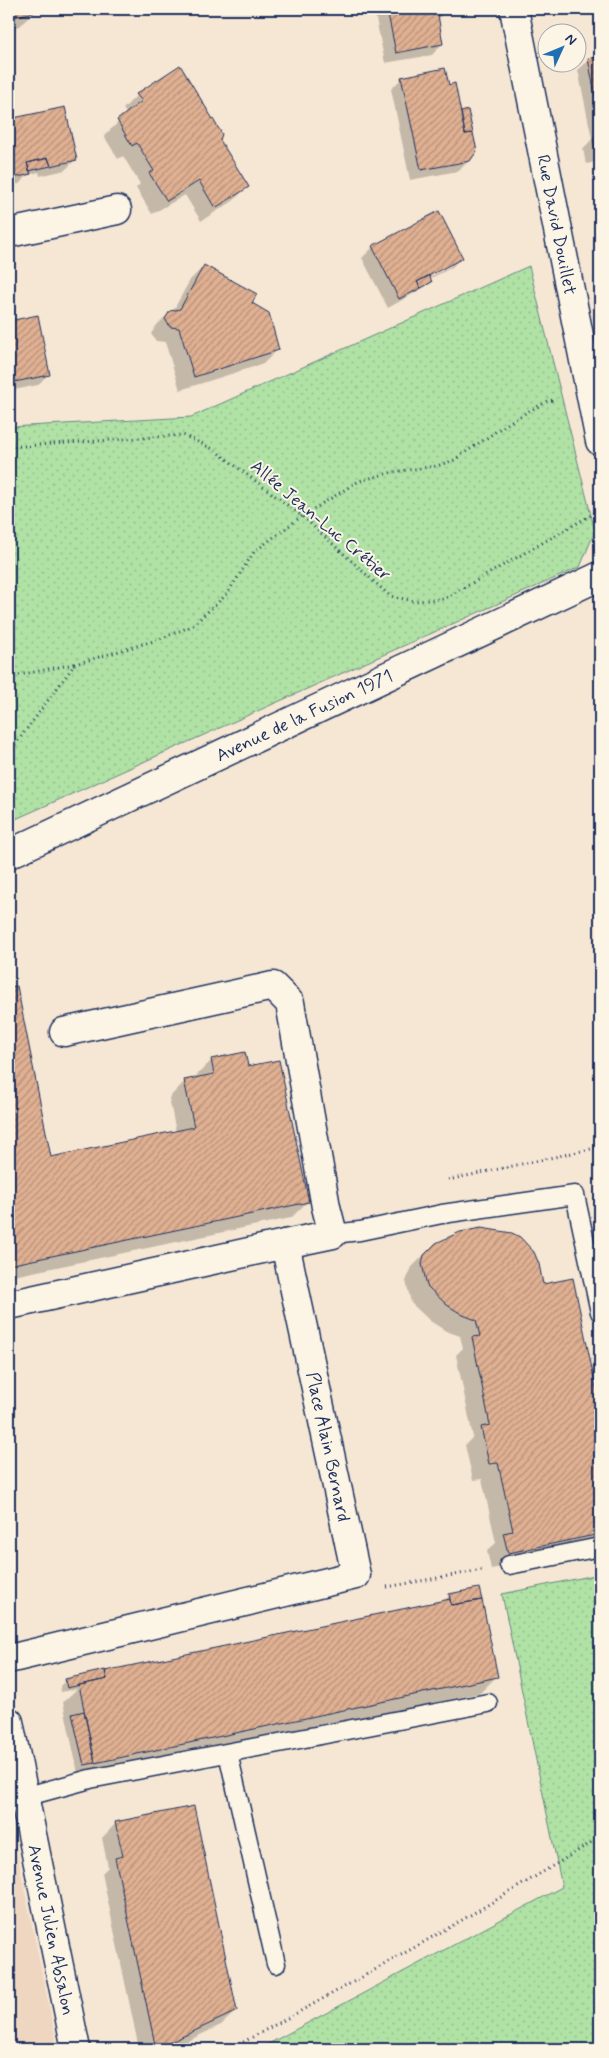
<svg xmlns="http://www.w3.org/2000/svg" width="609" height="2058" font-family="Mynerve,sans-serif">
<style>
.built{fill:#efd6c0}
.grass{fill:url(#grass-dots);stroke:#658881}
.shadow{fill:#0003;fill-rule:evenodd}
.building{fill:url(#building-hatch);stroke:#1b2f5e}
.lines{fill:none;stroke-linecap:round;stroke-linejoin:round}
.service-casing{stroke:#1b2f5e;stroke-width:21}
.minor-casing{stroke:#1b2f5e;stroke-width:31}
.path{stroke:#1b2f5e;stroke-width:3;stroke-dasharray:1 4;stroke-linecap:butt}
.service{stroke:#fcf5e5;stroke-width:18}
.minor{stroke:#fcf5e5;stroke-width:28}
.labels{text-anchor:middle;stroke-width:4;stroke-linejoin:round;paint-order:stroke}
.street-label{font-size:18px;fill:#1b2f5e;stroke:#fcf5e5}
</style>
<defs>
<pattern id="grass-dots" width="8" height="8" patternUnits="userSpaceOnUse" patternTransform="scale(1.25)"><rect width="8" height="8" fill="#afe2a4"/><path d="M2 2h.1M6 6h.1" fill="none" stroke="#96c290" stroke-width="1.8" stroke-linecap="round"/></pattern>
<pattern id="building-hatch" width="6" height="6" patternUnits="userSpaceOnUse" patternTransform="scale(1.25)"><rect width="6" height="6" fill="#e0b092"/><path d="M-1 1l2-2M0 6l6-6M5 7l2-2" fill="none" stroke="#b5907a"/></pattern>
</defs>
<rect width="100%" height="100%" fill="#f6e7d4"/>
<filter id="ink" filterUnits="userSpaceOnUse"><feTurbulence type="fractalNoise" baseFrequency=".02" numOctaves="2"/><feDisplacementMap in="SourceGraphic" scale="10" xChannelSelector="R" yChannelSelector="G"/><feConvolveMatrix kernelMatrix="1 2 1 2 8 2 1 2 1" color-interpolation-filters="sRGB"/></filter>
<g filter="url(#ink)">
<!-- built -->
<path class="built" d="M9,1815L58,2049H9Z"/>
<!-- grass -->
<path class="grass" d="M529,266L595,531L580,567L9,822V427L191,417Z
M600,1574V2049H259L562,1887L502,1594Z"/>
<!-- shadow -->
<path class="shadow" d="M9,9H33L34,12L20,26L9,28Z
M374,9H442L443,14L438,19L442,44L432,55L385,63Z
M600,57V161L586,164L583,149L592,139L578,70L589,60Z
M402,78L460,115L462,113L469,161L458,171L410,180L391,89Z
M137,95L218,140L247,187L233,201L201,221L185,195L152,214L136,188L140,184L123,156L118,159L104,136L127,114L123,109Z
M65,108L75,160L65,170L40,176L39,172L28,175L19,184L9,186V120Z
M373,247L461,258L451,268L429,279L430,282L425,287L388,308L362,258ZM451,263V266L424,280L423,277Z
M204,266L251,304L277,350L263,364L180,390L165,342L156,341L151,334L156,326L170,312L173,311L190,280Z
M37,317L48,374L38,385L9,391V322Z
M16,987L50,1158L176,1132L169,1098L185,1081L196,1079V1076L212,1060L247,1068L308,1201L291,1218L9,1277V989Z
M429,1250L542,1286L572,1279L600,1414V1547L491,1569L487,1551L496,1543L482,1479L473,1480L465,1445L473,1437L456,1355L463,1348L460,1336L446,1331L430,1321L411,1303L406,1281L412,1267Z
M450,1595L496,1677L480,1693L79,1778L63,1702L77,1689L61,1692L60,1686L66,1680L444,1601Z
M116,1823L236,2011L221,2025L171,2049H139L102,1873L108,1867L102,1838Z"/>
<!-- building -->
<path class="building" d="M9,9H34L35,12L9,18Z
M387,9H437L443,44L396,53Z
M600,56V119L588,59Z
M180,65L222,134L220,140L249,187L215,208L199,181L167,201L149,173L154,171L137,143L132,146L117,120L142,101L136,94Z
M445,68L449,85L455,83L465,134L473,133L477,151L470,161L421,170L401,77Z
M65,107L77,160L51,166L48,158L27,163L31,174L9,179V119Z
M468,110L473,133L465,134L461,112Z
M600,130V154H596L593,138Z
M48,158L51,166L29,171L27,163Z
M439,211L463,258L417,282L421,288L399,299L372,246Z
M204,265L257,294L252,303L269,313L279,350L194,377L179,328L170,327L165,319L170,311L180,309Z
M429,275L432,282L421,288L417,282Z
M38,315L50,375L9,383V321Z
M17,986L51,1157L194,1127L184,1080L214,1074L211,1059L245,1052L248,1066L279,1060L309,1202L9,1265V987Z
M481,1228L512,1233L520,1237L534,1252L539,1264L543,1284L573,1278L600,1407V1534L508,1553L503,1533L513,1531L498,1463L489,1464L481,1427L490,1425L472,1337L480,1336L476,1320L463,1315L447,1305L427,1286L422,1264L424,1255L436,1243L460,1232Z
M479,1588L482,1600L451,1605L449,1594Z
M450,1599L451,1605L482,1600L498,1677L95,1763L79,1685L107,1679L105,1671Z
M105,1670L107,1679L67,1688L65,1679Z
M84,1711L95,1763L84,1765L72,1714Z
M194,1806L237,2011L156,2049L115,1858L123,1856L115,1822Z"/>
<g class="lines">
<defs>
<path id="service" d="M333,1234L360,1231L442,1214L575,1195L600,1312
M509,1565L600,1547
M228,1753L276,1964
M24,1797L90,1779L488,1703"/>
<g id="minor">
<path id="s1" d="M514,9L600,441"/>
<path d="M9,233L117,210"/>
<path id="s2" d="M9,854L600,576"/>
<path d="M64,1032L273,986L290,1003L326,1207L333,1234L285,1244"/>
<path id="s3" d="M9,1305L285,1244L356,1575L9,1659"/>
<path id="s4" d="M9,1722L76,2049"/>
</g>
</defs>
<!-- service casing -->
<use href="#service" class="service-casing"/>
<!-- minor casing -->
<use href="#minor" class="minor-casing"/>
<!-- path -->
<path class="path" d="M9,447L183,435L213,449L302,516L390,596L414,601L444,599L600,510
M9,677L74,664
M9,753L75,664L157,640L192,626L227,594L254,552L302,516L359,481L393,472L437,466L454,460L513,420L546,402L556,399
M448,1180L600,1147
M387,1587L482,1570
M9,2048V2049
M230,2049C356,1982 479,1912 600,1837"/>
<!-- service -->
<use href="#service" class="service"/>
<!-- minor -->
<use href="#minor" class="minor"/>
</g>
</g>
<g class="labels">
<!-- street labels -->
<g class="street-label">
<text dy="6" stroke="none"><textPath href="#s1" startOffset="220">Rue David Douillet</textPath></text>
<text transform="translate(321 520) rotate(40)" y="6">Allée Jean-Luc Crétier</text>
<text dy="6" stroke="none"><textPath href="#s2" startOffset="326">Avenue de la Fusion 1971</textPath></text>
<text dy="6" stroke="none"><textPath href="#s3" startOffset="490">Place Alain Bernard</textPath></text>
<text dy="6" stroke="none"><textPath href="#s4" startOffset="212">Avenue Julien Absalon</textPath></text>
</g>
</g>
<!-- margin -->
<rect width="609" height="2058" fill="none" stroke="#fcf5e5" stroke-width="30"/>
<rect x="15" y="15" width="579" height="2028" fill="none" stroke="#1b2f5e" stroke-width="2" filter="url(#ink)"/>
<!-- north arrow -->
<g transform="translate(562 48) rotate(46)"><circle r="24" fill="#fcf5e5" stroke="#a2a6af"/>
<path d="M0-4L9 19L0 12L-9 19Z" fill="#1f6fb2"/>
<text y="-8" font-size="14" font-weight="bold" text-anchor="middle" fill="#1b2f5e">N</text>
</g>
</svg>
